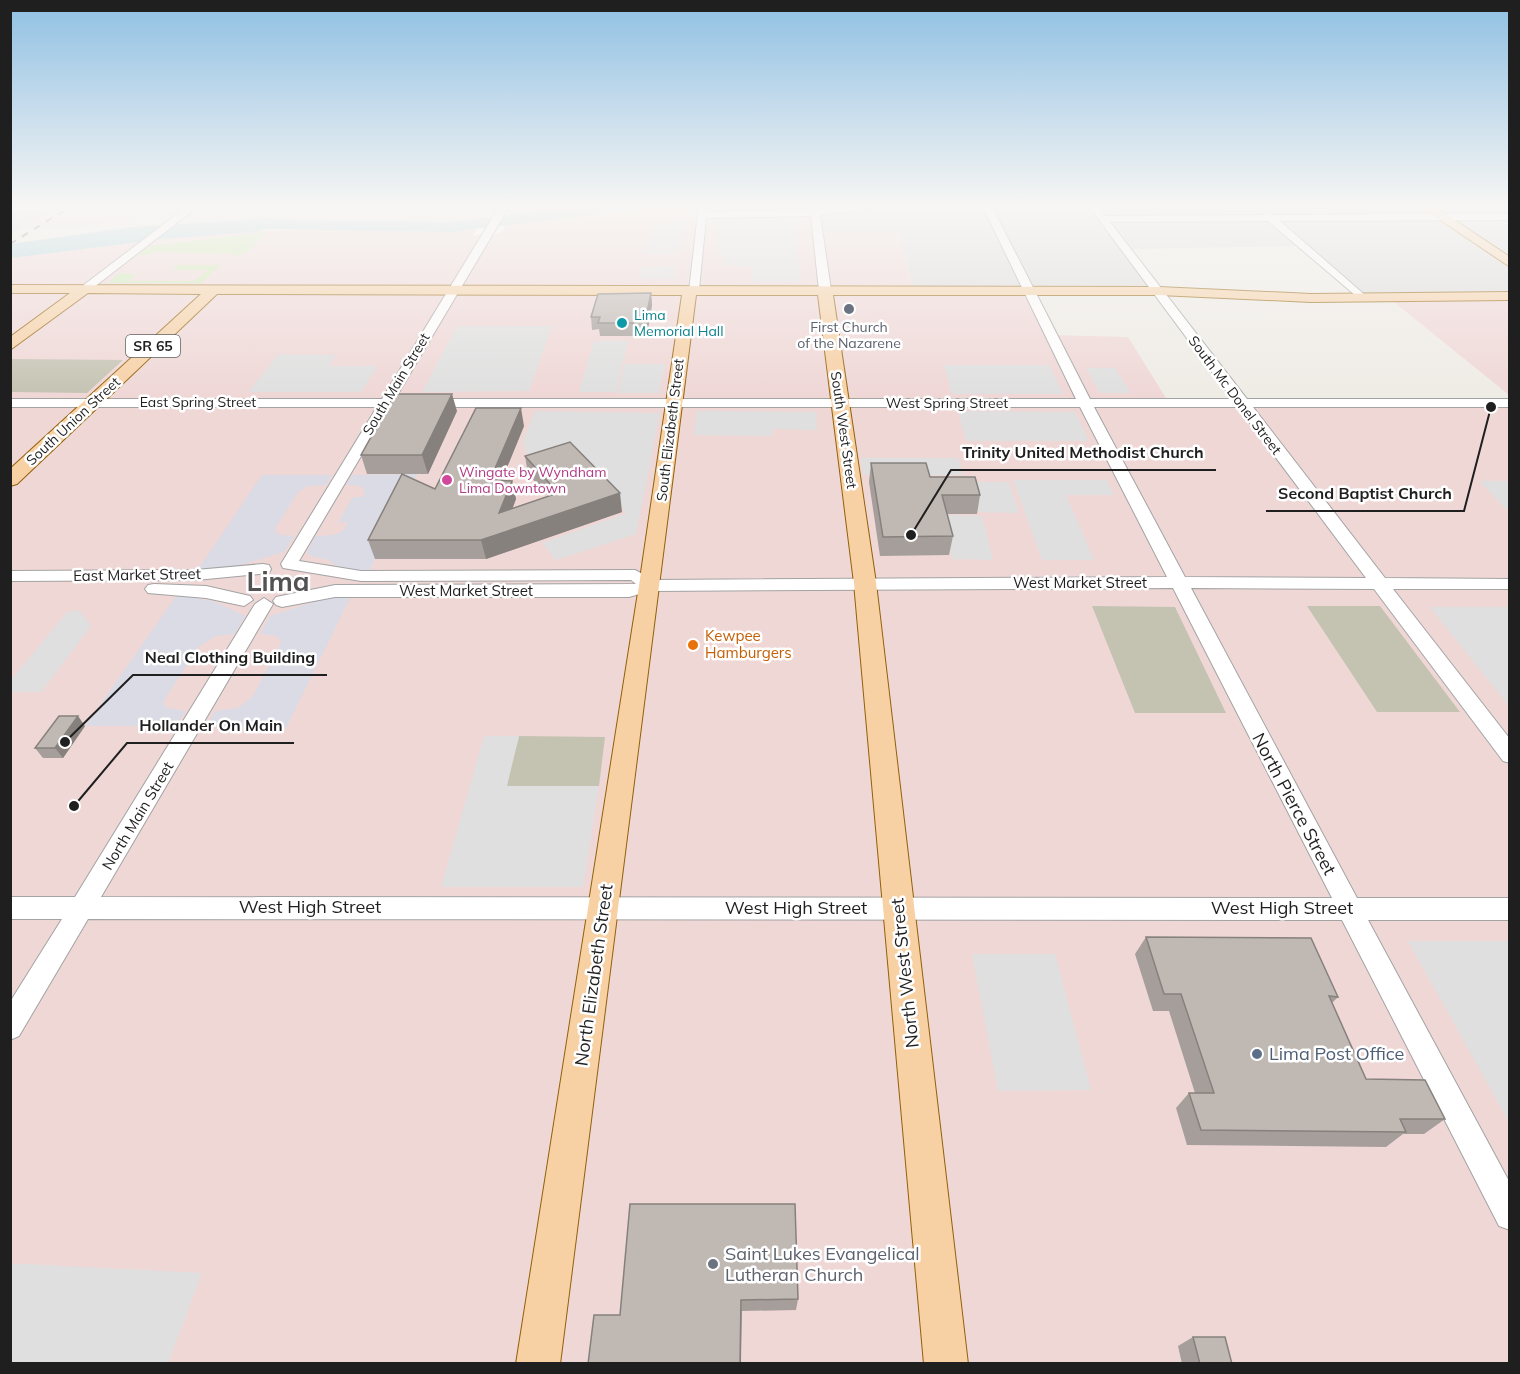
<svg xmlns="http://www.w3.org/2000/svg" width="1520" height="1374" font-family="Mulish,sans-serif">
<style>
.residential{fill:#dddcdc}
.commercial{fill:#efd7d6}
.industrial{fill:#e8d8e6}
.construction{fill:#c4c3b2}
.grass{fill:#cce7af}
.parking{fill:#dfdfdf}
.plaza{fill:#dadbe5}
.water{fill:#a9d1db}
.pier{fill:#fff}
.lines{fill:none;stroke-linecap:round;stroke-linejoin:round}
.river{fill:#a9d1db;fill-rule:evenodd}
.minor-casing{stroke:#a3a3a3;stroke-width:2}
.major-casing{stroke:#926008;stroke-width:2}
.minor{fill:#fff;fill-rule:evenodd}
.major{fill:#f7d0a4;fill-rule:evenodd}
.rail{stroke:#6d6d6d;stroke-width:2;stroke-dasharray:7 7;stroke-linecap:butt}
.wall{fill:#a59e9a}
.shaded-wall{fill:#86817d}
.building{fill:#c0b8b3;stroke:#86817d;stroke-width:1.5}
.worship-dot{fill:#6b7280;stroke:#fff;stroke-width:2}
.culture-dot{fill:#0f9aa8;stroke:#fff;stroke-width:2}
.hotel-dot{fill:#d1479c;stroke:#fff;stroke-width:2}
.food-dot{fill:#e8710a;stroke:#fff;stroke-width:2}
.service-dot{fill:#5c6f8a;stroke:#fff;stroke-width:2}
.labels{text-anchor:middle;stroke-width:5;stroke-linejoin:round;paint-order:stroke}
.far-culture-label{font-size:14px;fill:#0d838f;stroke:#fff;text-anchor:start}
.far-worship-label{font-size:14px;fill:#5b616d;stroke:#fff}
.shield{fill:#fff;stroke:#626262;stroke-width:1.5}
.shield-label{font-size:14px;font-weight:bold;fill:#1f1f1f}
.far-street-label{font-size:14px;fill:#1f1f1f;stroke:#fff}
.far-hotel-label{font-size:14px;fill:#b23c85;stroke:#fff;text-anchor:start}
.street-label{font-size:15px;fill:#1f1f1f;stroke:#fff}
.food-label{font-size:15px;fill:#c56008;stroke:#fff;text-anchor:start}
.near-street-label{font-size:18px;fill:#1f1f1f;stroke:#fff}
.near-service-label{font-size:18px;fill:#4e5e75;stroke:#fff;text-anchor:start}
.near-worship-label{font-size:18px;fill:#5b616d;stroke:#fff;text-anchor:start}
.town-label{font-size:27px;font-weight:bold;fill:#525252;stroke:#fff}
.leader{fill:none;stroke:#1f1f1f;stroke-width:2}
.callout-dot{fill:#1f1f1f;stroke:#fff;stroke-width:2}
.callout-label{font-size:16px;text-anchor:middle;font-weight:bold;fill:#1f1f1f;stroke:#fff;stroke-width:5;stroke-linejoin:round;paint-order:stroke}
</style>
<rect width="100%" height="100%" fill="#efece6"/>
<!-- residential -->
<path class="residential" d="M10,205H60L11,234Z
M888,205H1509V296L1362,298L1303,246L1127,249L1159,291L914,290L903,249L817,232L815,213Z"/>
<!-- commercial -->
<path class="commercial" d="M393,205H558L553,208L474,214L386,213Z
M635,205H888L815,213L817,232H898L914,290L1028,291L1051,335L1128,337L1169,403H1509V1363H11L10,258L163,239L261,231L450,227Z
M1509,296V395L1389,298Z"/>
<!-- industrial -->
<path class="industrial" d="M60,205H185L171,214L81,227L19,229Z"/>
<!-- construction -->
<path class="construction" d="M11,359L123,360L87,393L11,392Z
M1092,606L1175,607L1226,713H1135Z
M1307,606H1380L1460,712H1377Z
M519,736L605,737L599,786H506Z"/>
<!-- grass -->
<path class="grass" d="M267,232C257,242 249,255 235,256L236,254L156,252L141,256L142,252L151,246Z
M176,265H221L201,283H108L119,273L133,274L134,276L129,281H191L197,279L208,270H177L173,268Z"/>
<!-- parking -->
<path class="parking" d="M796,217L800,282H753V267L725,265L724,254H717L718,219Z
M677,220H687L678,254H645L652,227Z
M676,266L674,279H640L642,267Z
M457,326H552L529,391L422,392Z
M594,341H628L616,392H579Z
M279,354L336,355L329,366H378L361,392H248Z
M625,364H665L659,393H617Z
M944,365H1049L1063,394H952Z
M1086,368H1115L1131,393H1100Z
M535,411L660,413L636,534L556,560L542,543L627,513L578,457L529,462L523,441Z
M697,411L816,412L817,430L773,429L772,436L694,435Z
M958,411L1075,412L1089,441H966Z
M861,458H958L963,475H863Z
M1013,480H1107L1114,495H1066L1094,560H1042Z
M1479,481H1509V512Z
M928,482H1009L1019,513L979,512L973,493Z
M943,515L982,516L993,560L952,559Z
M1430,607H1509V706Z
M68,611H80L91,626L41,692H11V680Z
M484,736H519L507,786H599L583,887H441Z
M1408,941H1509V1122Z
M972,954H1055L1091,1090L998,1091Z
M11,1264H27L202,1273L168,1363L11,1364Z"/>
<!-- plaza -->
<path class="plaza" d="M417,474L369,571L340,569L328,560L308,555L307,552L316,536L335,535L344,530L348,522L338,523L353,497H363L365,493L361,486L346,485L352,475Z
M262,475H332L326,485L308,486L298,492L276,527L275,531L280,535L294,536L284,552L234,567L197,571Z
M177,595L213,601L245,616L235,634L216,636L199,646L163,702L167,708L186,711L176,726H85Z
M351,596L286,728L206,727L215,711L238,708L253,696L281,643L280,639L276,636L260,634L270,616L323,599Z"/>
<!-- water -->
<path class="water" d="M272,218L261,231L163,239L11,258L10,244L133,227Z"/>
<!-- pier -->
<path class="pier" d="M514,211L501,233L473,235L487,214Z"/>
<g class="lines">
<!-- river -->
<path class="river" d="M597,205H643L635,210L450,232L263,229L224,233L216,228L224,223L263,219L450,222Z"/>
<defs>
<path id="minor" d="M10,205H52L42,211H10Z
M189,205H200L89,291H81V287Z
M500,205H510L395,399H1076L982,205H991L1090,399H1232L1088,205H1097L1105,216L1263,215L1267,212L1273,215L1510,214V220L1280,221L1366,296L1368,298L1362,301L1268,221L1110,222L1247,399H1510V407H1253L1385,578L1510,579V589H1393L1510,739V763L1503,761L1374,589L1191,588L1357,898H1510V920H1368L1510,1183V1230L1499,1226L1342,920L88,919L19,1036L10,1040V1002L62,919H10V897H75L255,604L264,598L273,604L101,897L1332,898L1173,588L650,591L629,597H335L282,607L276,605L273,601L276,597L335,585L636,584L631,580L361,581L283,568L281,564L377,407H10V399H382ZM390,407H1080L1167,577L654,580L635,570L361,571L299,561ZM1094,407H1238L1366,578L1185,577Z
M699,205H707V212L810,210V205H818L819,210L893,205L820,215L831,290L825,293L819,290L811,216L706,218L699,289L689,291Z
M263,564L269,565L271,569L269,573L196,580L10,581V571L196,570Z
M154,584L206,586L250,596L253,600L244,606L206,598L148,593L145,589L148,585Z"/>
<path id="major" d="M1418,205H1432L1510,257V267Z
M10,285L1159,287L1311,294L1510,292V300L1311,302L1159,295H833L876,583L968,1364H924L854,583L818,295H696L560,1364H516L639,586L682,295L217,294L17,484L10,486V469L201,294L88,293L10,350V337L70,293H10Z"/>
</defs>
<!-- minor casing -->
<use href="#minor" class="minor-casing"/>
<!-- major casing -->
<use href="#major" class="major-casing"/>
<!-- minor -->
<use href="#minor" class="minor"/>
<!-- major -->
<use href="#major" class="major"/>
<!-- rail -->
<path class="rail" d="M10,244L73,205"/>
</g>
<!-- wall -->
<path class="wall" d="M651,293L652,305L648,329H637L636,336H600L599,329L592,330L591,317Z
M457,411L428,474H402L435,489L524,426L502,480L512,481L516,499L512,508L548,496L528,474L525,456L622,512L486,559H375L368,540L402,474H367L361,455Z
M871,463L930,477L980,495L977,514H947L953,536L949,555L880,556L869,482Z
M85,726L63,758H43L35,748Z
M1146,937L1338,997L1332,1003L1366,1079L1445,1119L1424,1134H1403L1386,1147L1187,1145L1176,1108L1189,1093H1195L1169,1011H1153L1135,954Z
M630,1204L798,1299L796,1310L742,1311L741,1364H588L620,1315Z
M1193,1337L1232,1364H1182L1178,1346Z"/>
<!-- shaded-wall -->
<path class="shaded-wall" d="M651,293L652,305L648,329L646,317Z
M636,317L637,329L636,336L635,323Z
M452,394L457,411L428,474L422,455Z
M521,408L524,426L494,499L490,480Z
M512,481L516,499L504,532L499,513Z
M620,493L622,512L486,559L481,540Z
M78,716L85,726L63,758L55,748Z
M741,1300V1364H740Z"/>
<!-- building -->
<path class="building" d="M651,293L646,317H636L635,323H598L600,317H591L598,294Z
M395,394H452L422,455H361Z
M476,408H521L490,480L512,481L499,513L558,493L525,456L570,442L620,493L481,540H368L402,474L435,489Z
M871,463H926L930,477H975L980,495H942L953,536L883,537Z
M59,716H78L55,748H35Z
M1146,937L1311,938L1338,997L1329,996L1366,1079L1425,1080L1445,1119H1400L1406,1132L1201,1130L1189,1093H1214L1181,994H1164Z
M630,1204H795L798,1299L741,1300L740,1364H588L594,1315H620Z
M1193,1337H1225L1232,1364H1200Z"/>
<!-- sky -->
<linearGradient id="sky" x2="0" y2="1"><stop stop-color="#8fc0e3"/><stop offset="0.52" stop-color="#f8f6f4"/><stop offset="1" stop-color="#f8f6f4" stop-opacity="0"/></linearGradient>
<rect width="1520" height="397" fill="url(#sky)"/>
<!-- markers -->
<g class="worship-dot">
<circle cx="849" cy="309" r="6"/>
<circle cx="713" cy="1264" r="6"/>
</g>
<circle class="culture-dot" cx="622" cy="323" r="6"/>
<circle class="hotel-dot" cx="447" cy="480" r="6"/>
<circle class="food-dot" cx="693" cy="645" r="6"/>
<circle class="service-dot" cx="1257" cy="1054" r="6"/>
<g class="labels">
<!-- far-culture labels -->
<g class="far-culture-label">
<text x="634" y="320">Lima<tspan x="634" dy="16">Memorial Hall</tspan></text>
</g>
<!-- far-worship labels -->
<g class="far-worship-label">
<text x="849" y="332">First Church<tspan x="849" dy="16">of the Nazarene</tspan></text>
</g>
<!-- shield labels -->
<rect class="shield" x="126" y="335" width="54" height="22" rx="4.5"/>
<g class="shield-label">
<text x="153" y="351">SR 65</text>
</g>
<!-- far-street labels -->
<g class="far-street-label">
<text transform="translate(396 384) rotate(-59)" y="5">South Main Street</text>
<text transform="translate(1235 395) rotate(53)" y="5">South Mc Donel Street</text>
<text x="198" y="407">East Spring Street</text>
<text x="947" y="408">West Spring Street</text>
<text transform="translate(73 421) rotate(-43)" y="5">South Union Street</text>
<text transform="translate(670 430) rotate(-83)" y="5">South Elizabeth Street</text>
<text transform="translate(844 430) rotate(82)" y="5">South West Street</text>
</g>
<!-- far-hotel labels -->
<g class="far-hotel-label">
<text x="459" y="477">Wingate by Wyndham<tspan x="459" dy="16">Lima Downtown</tspan></text>
</g>
<!-- street labels -->
<g class="street-label">
<text transform="translate(137 575) rotate(-1)" y="5">East Market Street</text>
<text x="1080" y="588">West Market Street</text>
<text x="466" y="596">West Market Street</text>
<text transform="translate(138 816) rotate(-59)" y="5">North Main Street</text>
</g>
<!-- food labels -->
<g class="food-label">
<text x="705" y="641">Kewpee<tspan x="705" dy="17">Hamburgers</tspan></text>
</g>
<!-- near-street labels -->
<g class="near-street-label">
<text transform="translate(1294 804) rotate(62)" y="6">North Pierce Street</text>
<text x="310" y="913">West High Street</text>
<text x="796" y="914">West High Street</text>
<text x="1282" y="914">West High Street</text>
<text transform="translate(905 973) rotate(-96)" y="6">North West Street</text>
<text transform="translate(594 975) rotate(-82)" y="6">North Elizabeth Street</text>
</g>
<!-- near-service labels -->
<g class="near-service-label">
<text x="1269" y="1060">Lima Post Office</text>
</g>
<!-- near-worship labels -->
<g class="near-worship-label">
<text x="725" y="1260">Saint Lukes Evangelical<tspan x="725" dy="21">Lutheran Church</tspan></text>
</g>
<!-- town labels -->
<g class="town-label">
<text x="278" y="591">Lima</text>
</g>
</g>
<!-- callouts -->
<path class="leader" d="M911 535L951 470H1216M1491 407L1464 511H1266M65 742L133 675H327M74 806L127 743H294"/>
<g class="callout-dot">
<circle cx="911" cy="535" r="6"/>
<circle cx="1491" cy="407" r="6"/>
<circle cx="65" cy="742" r="6"/>
<circle cx="74" cy="806" r="6"/>
</g>
<g class="callout-label">
<text x="1083" y="458">Trinity United Methodist Church</text>
<text x="1365" y="499">Second Baptist Church</text>
<text x="230" y="663">Neal Clothing Building</text>
<text x="211" y="731">Hollander On Main</text>
</g>
<!-- border -->
<rect width="1520" height="1374" fill="none" stroke="#1f1f1f" stroke-width="24"/>
</svg>
